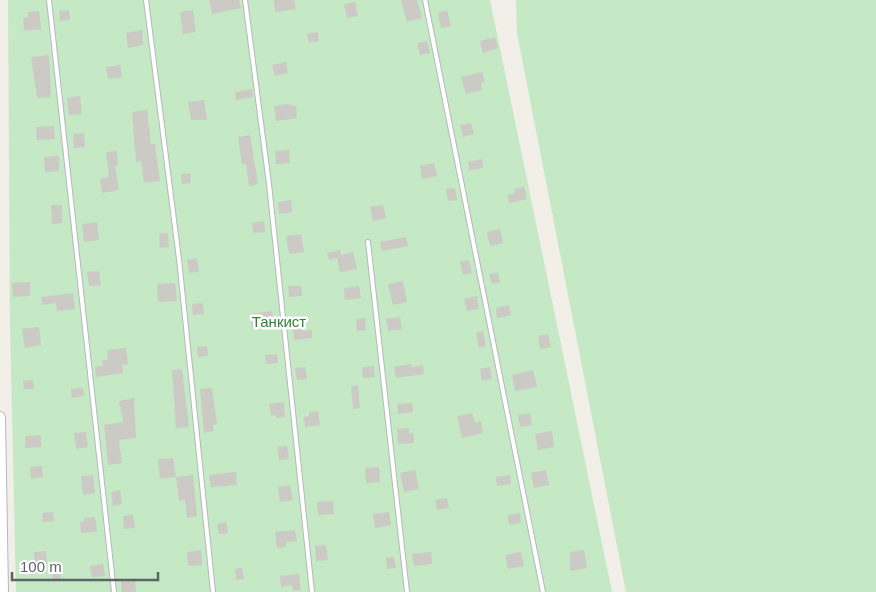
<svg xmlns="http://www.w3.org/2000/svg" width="876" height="592" font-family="Arial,sans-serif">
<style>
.green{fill:#c5e8c5}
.building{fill:#cccac5}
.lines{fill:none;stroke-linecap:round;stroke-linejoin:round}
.service-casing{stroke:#b5b8bc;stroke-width:6}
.tertiary-casing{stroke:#b5b8bc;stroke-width:12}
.service{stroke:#fff;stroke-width:4}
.tertiary{stroke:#fff;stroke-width:10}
.labels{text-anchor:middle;stroke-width:5;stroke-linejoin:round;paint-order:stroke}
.park-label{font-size:15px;fill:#348238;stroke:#fff}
</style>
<rect width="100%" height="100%" fill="#f1efe8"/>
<!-- green -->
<path class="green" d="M8,0H490L612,592H16L10,324Z
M516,0H876V592H626L517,33Z"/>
<!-- building -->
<path class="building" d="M209,0H239L241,8L212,14Z
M274,0H294L296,9L275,12Z
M401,0H417L422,18L407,22Z
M355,2L358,16L347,18L344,4Z
M69,10L70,20L60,21L59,11Z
M193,10L196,32L183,34L180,12Z
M447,10L451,26L441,28L438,13Z
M39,11L41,29L24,31L23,18L28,17V12Z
M142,30L143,45L128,48L126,33Z
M318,32L319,41L309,42L307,34Z
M495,37L498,48L483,53L480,41Z
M427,41L430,53L420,55L417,43Z
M49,55L51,97L37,98L31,57Z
M286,62L288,73L275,76L272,65Z
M120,65L122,77L108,79L106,67Z
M482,72L485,82L481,83L482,90L466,94L461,77Z
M252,89L253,97L236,100L235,92Z
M80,96L82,114L69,115L67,98Z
M204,100L207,120H191L188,102Z
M287,104L296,106L297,118L276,121L274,106Z
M147,110L151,144H155L160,181L144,183L141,161L136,162L132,112Z
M471,123L474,134L463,137L460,125Z
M54,126L55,139L37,140L36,127Z
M84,133L85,147L74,148L73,134Z
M250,135L258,184L249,186L246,164H242L238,137Z
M289,150L290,163L276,164L275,151Z
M117,151L118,165L115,166L119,190L102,193L100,179L109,177L106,152Z
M59,156V171L45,172L44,157Z
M482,159L483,168L469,170L468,162Z
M434,163L437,176L422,179L420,166Z
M190,173L191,183L182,184L181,174Z
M524,187L527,199L509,203L507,195L515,193L514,189Z
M455,188L457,200L448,201L446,189Z
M291,200L292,212L279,214L278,202Z
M51,205H62V223L52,224Z
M383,205L386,218L373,221L370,207Z
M264,221L265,232L253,233L252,223Z
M97,222L99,240L84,242L82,224Z
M500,229L503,243L490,246L487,232Z
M168,233L169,247L160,248L159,234Z
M301,234L304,252L289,254L286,236Z
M406,237L408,246L382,251L380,242Z
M340,250L341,255L353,252L357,269L340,272L337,258L329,260L327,253Z
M197,258L199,272L189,273L187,260Z
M469,260L472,273L463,275L460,262Z
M99,271L101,285L89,286L87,272Z
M498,273L500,282L492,284L489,274Z
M403,281L407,302L393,305L388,284Z
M30,282V296L13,297L12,283Z
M175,283L177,301L158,302L157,284Z
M288,286H301L302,296L289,297Z
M359,286L361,298L345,300L344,288Z
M73,293L75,309L57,311L56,303L42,305L41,297Z
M477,296L479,309L467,311L464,299Z
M203,303L204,314L193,315L192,304Z
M509,305L511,315L497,318L496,308Z
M272,311L274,327L252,329L251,314Z
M400,317L402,329L388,331L386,319Z
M365,318L366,330L357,331L356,319Z
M39,327L41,345L25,348L22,329Z
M302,327L303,331L312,330V338L294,340L293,328Z
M483,331L486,346L479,348L476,333Z
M548,334L551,347L540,349L538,336Z
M207,346L208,356L198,357L197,347Z
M126,348L128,364L122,365L123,373L96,377L95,367L103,366L102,360H108L107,350Z
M277,354L278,363L266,364L265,355Z
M411,364L412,367L423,365L424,374L396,378L394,367Z
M374,366L375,377L363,378L362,367Z
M305,367L307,379L297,380L295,368Z
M490,367L492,379L482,381L480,369Z
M182,369L189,427L176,428L172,370Z
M533,370L537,387L515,391L512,375Z
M33,380L34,389H24L23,381Z
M358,385L360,408L353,409L351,386Z
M83,388L84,396L72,398L71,389Z
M212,388L217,424L213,425L214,431L204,433L200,389Z
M134,398L136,438L119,440L122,463L108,465L104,425L123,422L119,401Z
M284,402L285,417L276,418V415L271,416L269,404Z
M412,403L413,412L398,414L397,404Z
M318,411L320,425L305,427L304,417L309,416V412Z
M472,413L475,423L481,421L483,433L462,438L457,416Z
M530,413L532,425L520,427L518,415Z
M409,428V433H413L414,443L398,444L397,429Z
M552,431L554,447L538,450L535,434Z
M86,432L88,447L76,449L74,433Z
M41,435V447L25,448V436Z
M287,446L289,459L279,460L277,447Z
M173,458L176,477L160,479L158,459Z
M42,466L43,477L31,479L30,467Z
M379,467L380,482L366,483L365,468Z
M415,470L419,489L404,492L400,473Z
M546,470L549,485L534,488L531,473Z
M236,472L237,485L211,487L209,475Z
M93,475L95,493L83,495L81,476Z
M193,475L197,516L187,518L185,500L179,501L176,477Z
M510,475L511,484L497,486L496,477Z
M290,485L293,500L280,502L278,487Z
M120,490L122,504L113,506L111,492Z
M447,498L449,508L437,510L435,500Z
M333,501L334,514L318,515L317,502Z
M53,512L54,521L43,522L42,513Z
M389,512L391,525L375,528L373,514Z
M520,513L521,523L509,525L508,515Z
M133,515L135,528L124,529L123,516Z
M95,517L97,532L81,533L80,522L85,521L84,518Z
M226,522L228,533L219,534L217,524Z
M295,530L297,541L286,542V547L277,548L275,532Z
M326,545L328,560L316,561L315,546Z
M201,550L202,565L188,566L187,552Z
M584,550L587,568L570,571V552Z
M46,551L47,564L35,565L34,552Z
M431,552L432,564L414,566L412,554Z
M521,552L524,566L508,569L505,555Z
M394,557L396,568L387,569L386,558Z
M103,564L105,576L92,577L90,566Z
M52,567H60L61,580L53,581Z
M242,568L244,579L236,580L235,569Z
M299,574L301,590L293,591L292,585L281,587L280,576Z
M135,580L136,592H122L121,581Z"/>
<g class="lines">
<defs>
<path id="service" d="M49,0L114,592
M146,0L179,259L213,592
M245,0L269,184L312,592
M425,0L543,592
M368,242L407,592"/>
<path id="tertiary" d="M0,417L3,592"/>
</defs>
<!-- service casing -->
<use href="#service" class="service-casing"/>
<!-- tertiary casing -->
<use href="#tertiary" class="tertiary-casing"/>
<!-- service -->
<use href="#service" class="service"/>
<!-- tertiary -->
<use href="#tertiary" class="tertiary"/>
</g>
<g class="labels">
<!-- park labels -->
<g class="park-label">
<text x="279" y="327">Танкист</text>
</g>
</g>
<!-- scale -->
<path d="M12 572v8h146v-8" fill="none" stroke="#5f6368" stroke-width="2.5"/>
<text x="20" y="572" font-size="15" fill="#5f6368" stroke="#ffffff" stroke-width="4" paint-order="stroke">100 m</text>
</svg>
